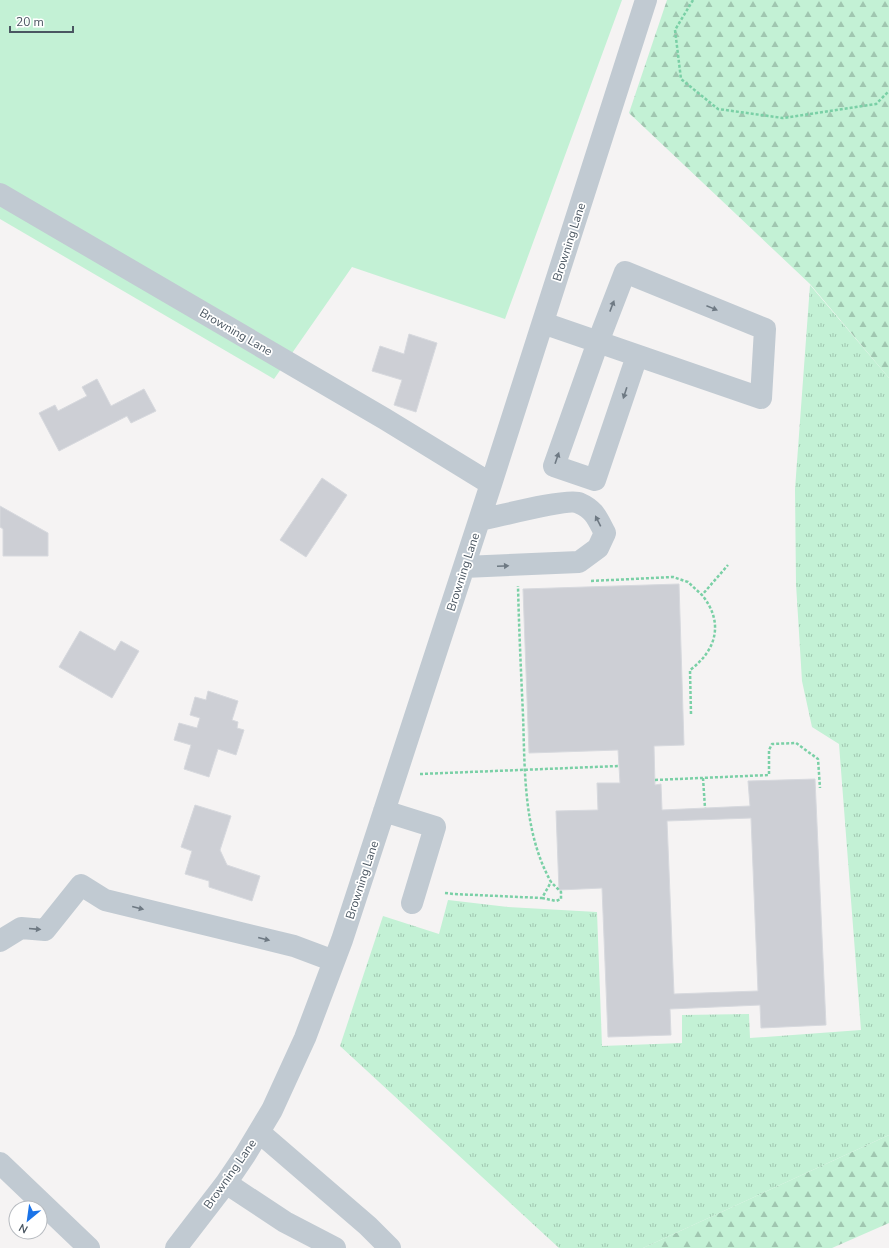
<svg xmlns="http://www.w3.org/2000/svg" width="889" height="1248" font-family="'Nunito Sans',sans-serif">
<style>
.grass{fill:#c3f1d5}
.forest{fill:url(#forest-firs)}
.park{fill:url(#park-tufts)}
.building{fill:#cdcfd5;stroke:#d7d9de;fill-rule:evenodd}
.lines{fill:none;stroke-linecap:round;stroke-linejoin:round}
.path{stroke:#7ad0a6;stroke-width:2.5;stroke-dasharray:3 2;stroke-linecap:butt}
.minor{stroke:#c1cad2;stroke-width:22}
.oneway{fill:#6e7983}
.labels{text-anchor:middle;stroke-width:3.5;stroke-linejoin:round;paint-order:stroke}
.street-label{font-size:12px;fill:#4a5661;stroke:#fff}
</style>
<defs>
<pattern id="forest-firs" width="22" height="20" patternUnits="userSpaceOnUse"><rect width="22" height="20" fill="#c3f1d5"/><path d="M5 1l3.5 6h-7zM16 11l3.5 6h-7z" fill="#a0c6b0"/></pattern>
<pattern id="park-tufts" width="24" height="20" patternUnits="userSpaceOnUse"><rect width="24" height="20" fill="#c3f1d5"/><path d="M3 7l-1-3M5 7V3M7 7l1-3M15 17l-1-3M17 17v-4M19 17l1-3" fill="none" stroke="#a0c6b0"/></pattern>
</defs>
<rect width="100%" height="100%" fill="#f5f3f3"/>
<!-- grass -->
<path class="grass" d="M0,0H622L505,319L352,267L274,379L0,219Z"/>
<!-- forest -->
<path class="forest" d="M667,0H889V378L810,284L629,113Z
M889,1135V1223L832,1248H643Z"/>
<!-- park -->
<path class="park" d="M810,285L889,378V1135L643,1248H559L340,1046L383,916L439,934L448,900L508,907L597,912L602,1046L682,1043V1015L749,1014L750,1038L861,1030L839,744L812,727L802,681L796,584L795,489Z"/>
<!-- building -->
<path class="building" d="M409,334L437,343L416,412L394,405L402,380L372,371L380,346L404,354Z
M97,379L111,406L144,389L156,411L131,423L127,416L59,451L39,413L55,405L58,411L87,396L82,387Z
M322,478L347,495L306,557L280,540Z
M0,506L48,533V556H3V529L0,527Z
M679,584L684,745L654,746L655,785L661,784L662,810L750,806L748,781L815,779L826,1025L761,1028L760,1005L670,1009L671,1035L608,1037L602,888L559,890L556,811L598,810L597,783H620L618,750L529,753L523,589ZM751,818L758,991L674,994L667,821Z
M80,631L115,651L121,641L139,651L112,698L59,667Z
M208,691L238,701L232,720L238,722L237,728L244,730L236,755L218,749L209,777L184,769L191,745L174,740L179,723L197,728L200,718L190,715L195,697L206,700Z
M195,805L231,816L220,850L227,865L260,876L252,901L209,887V881L185,874L192,851L181,847Z"/>
<g class="lines">
<!-- path -->
<path class="path" d="M693,0L675,30L681,79L718,109L783,118L876,104L889,91
M591,581L673,577L688,582L702,595L728,565
M691,714L690,670C717,650 724,622 702,595
M420,774L619,766
M703,778L705,808
M655,780L769,775V750L772,744L796,743L818,759L820,788
M445,893L454,894L542,898L551,882C523,832 525,770 523,715C521,672 519,629 518,586
M542,898L556,901L561,899V892L551,882"/>
<!-- minor -->
<path class="minor" d="M0,194L385,419L491,484
M543,323L761,398L765,329L625,272L598,342L554,466L595,480L637,356
M464,567L579,562L598,548L605,533C597,518 595,510 579,503C569,498 495,517 480,520
M384,811L435,827L412,903
M0,941L21,928L45,930L81,885L105,900L294,946L334,961
M259,1132L368,1226L390,1248
M0,1163L89,1248
M226,1183L285,1222L335,1248
M176,1248L226,1183L245,1155L272,1110L305,1038L342,940L491,484L646,0"/>
</g>
<!-- one-way arrows -->
<defs><path id="oneway-solid" d="M-6-.8H1V-3.2L6.5 0L1 3.2V.8H-6Z"/></defs>
<g class="oneway">
<use href="#oneway-solid" transform="translate(612 306) rotate(-69)"/>
<use href="#oneway-solid" transform="translate(712 308) rotate(22)"/>
<use href="#oneway-solid" transform="translate(625 393) rotate(108)"/>
<use href="#oneway-solid" transform="translate(557 458) rotate(-71)"/>
<use href="#oneway-solid" transform="translate(598 521) rotate(-117)"/>
<use href="#oneway-solid" transform="translate(503 566) rotate(-3)"/>
<use href="#oneway-solid" transform="translate(138 908) rotate(14)"/>
<use href="#oneway-solid" transform="translate(35 929) rotate(5)"/>
<use href="#oneway-solid" transform="translate(264 939) rotate(14)"/>
</g>
<g class="labels">
<!-- street labels -->
<g class="street-label">
<text transform="translate(569 242) rotate(-72)" y="4">Browning Lane</text>
<text transform="translate(236 332) rotate(30)" y="4">Browning Lane</text>
<text transform="translate(463 572) rotate(-72)" y="4">Browning Lane</text>
<text transform="translate(362 880) rotate(-72)" y="4">Browning Lane</text>
<text transform="translate(230 1174) rotate(-55)" y="4">Browning Lane</text>
</g>
</g>
<!-- north arrow -->
<g transform="translate(28 1220) rotate(209)"><circle r="19" fill="#ffffff" stroke="#b7bbc0"/>
<path d="M0-3L7 15L0 10L-7 15Z" fill="#1a73e8"/>
<text y="-6" font-size="11" font-weight="bold" text-anchor="middle" fill="#4a5661">N</text>
</g>
<!-- scale -->
<path d="M10 26v6h63v-6" fill="none" stroke="#4a5661" stroke-width="2"/>
<text x="16" y="26" font-size="12" fill="#4a5661" stroke="#ffffff" stroke-width="3" paint-order="stroke">20 m</text>
</svg>
